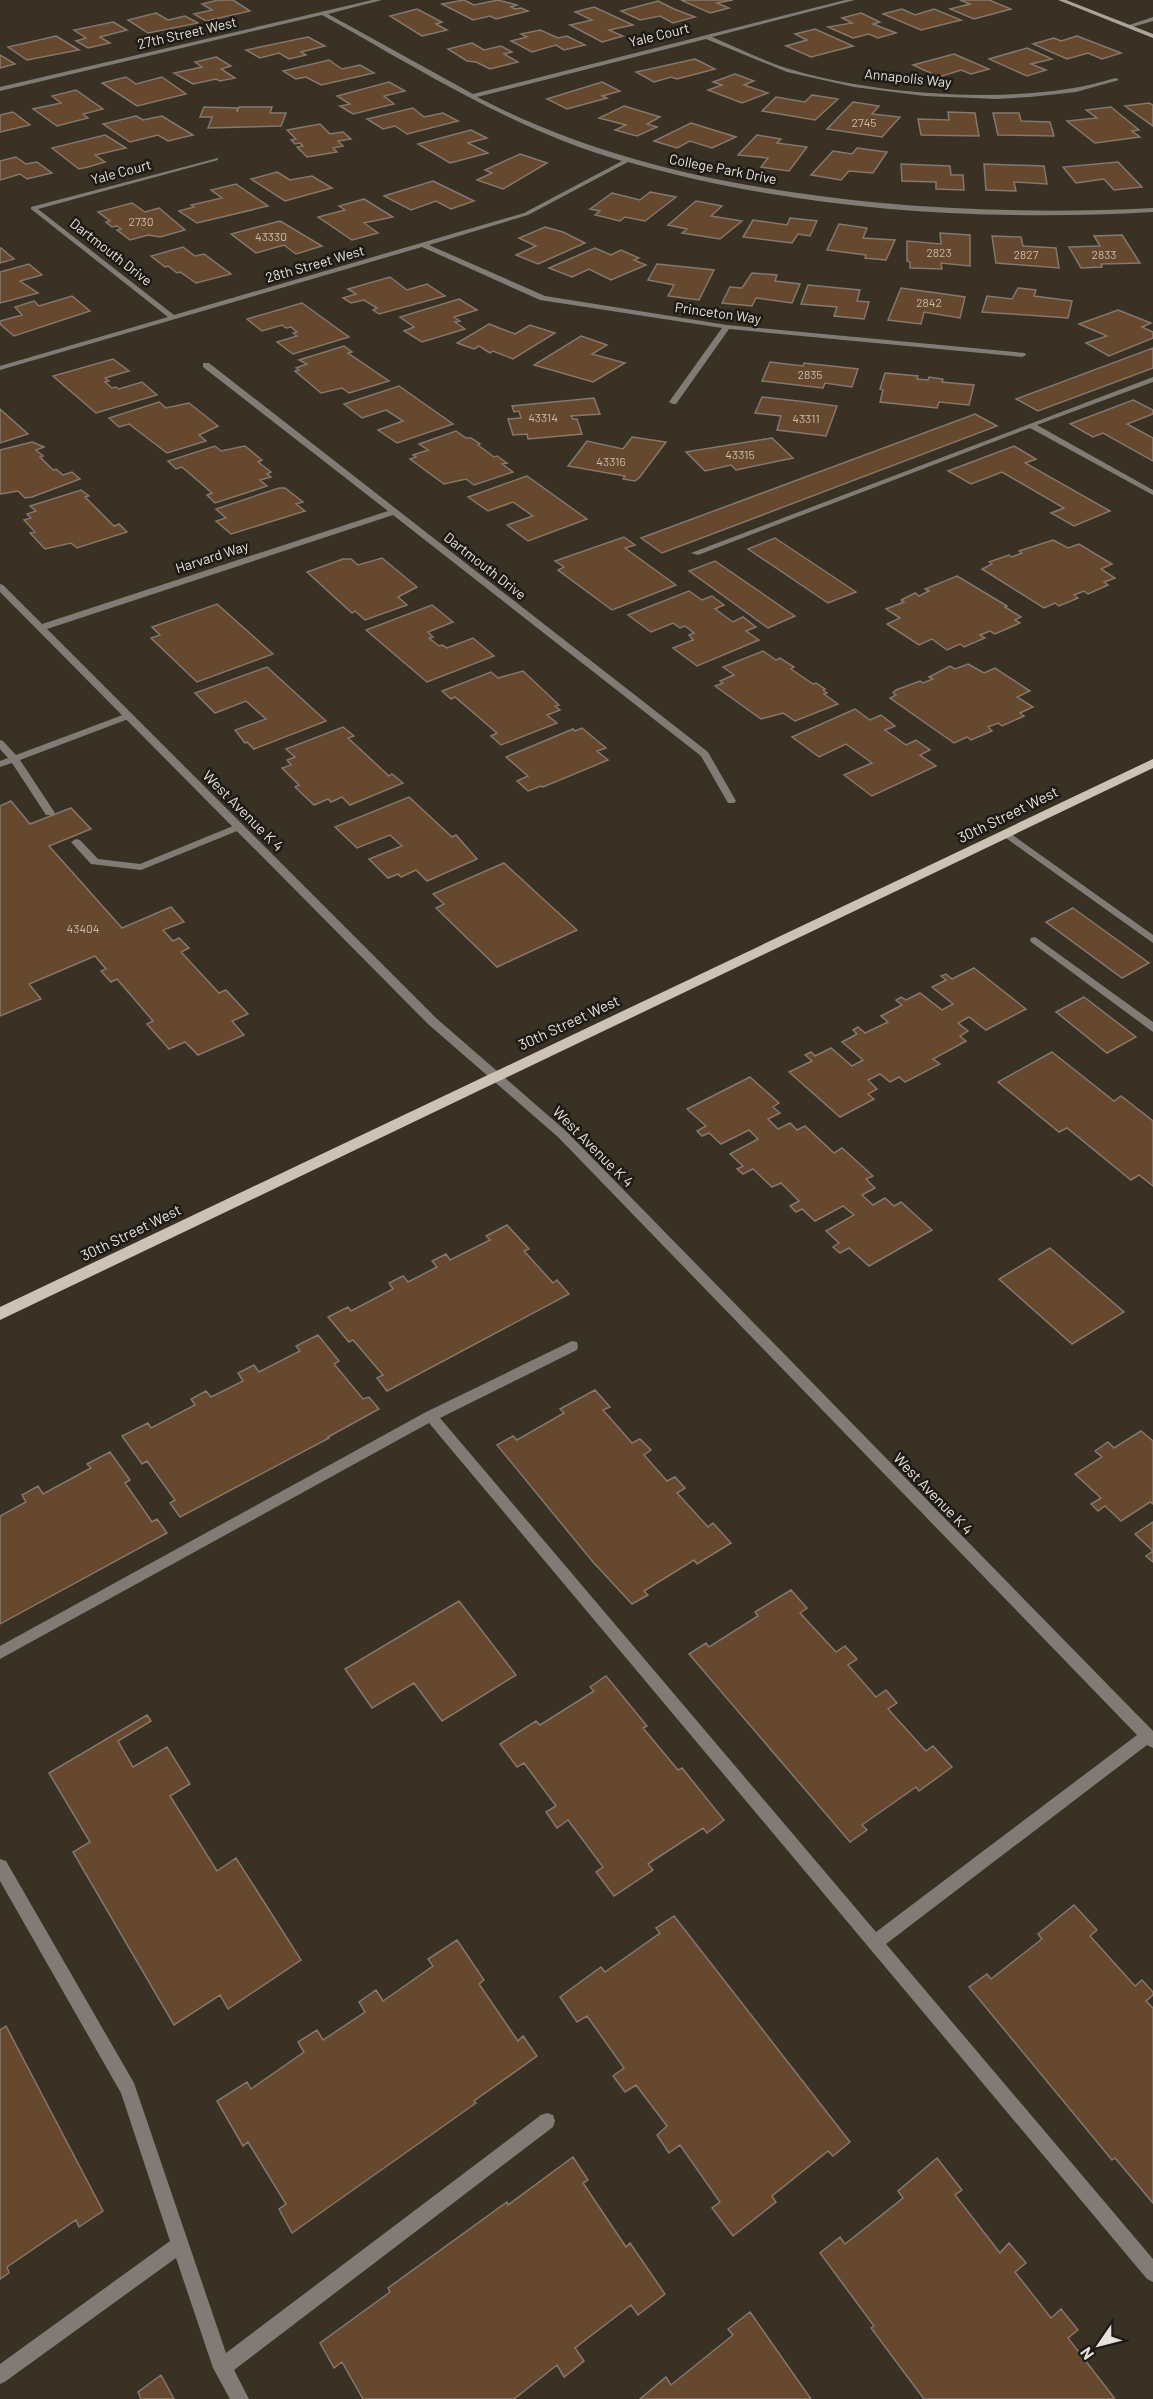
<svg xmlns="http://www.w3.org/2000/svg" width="1153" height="2399" font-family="Barlow,sans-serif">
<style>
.building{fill:#66482e;stroke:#85776c;stroke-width:1.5}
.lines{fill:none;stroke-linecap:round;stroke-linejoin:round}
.lane{fill:#807b75;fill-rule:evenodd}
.street{fill:#807b75;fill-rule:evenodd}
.secondary{fill:#aca39a;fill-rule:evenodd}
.primary{fill:#cdc2b6;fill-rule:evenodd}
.labels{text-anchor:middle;stroke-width:5;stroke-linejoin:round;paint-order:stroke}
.number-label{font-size:12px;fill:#c6bbae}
.far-street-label{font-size:14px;fill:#e6e1d9;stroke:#1e1a15}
.street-label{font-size:15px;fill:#e6e1d9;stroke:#1e1a15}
</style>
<rect width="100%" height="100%" fill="#3a3125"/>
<!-- building -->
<path class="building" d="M218,0H233L250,11L206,21L194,14L212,10L202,4Z
M464,0L474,5L498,0L517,5L511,7L515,9L521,8L528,11L496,19L490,16L473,20L442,4Z
M681,0H733L717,3L729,8L710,13Z
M960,0H989L1011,9L974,19L950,9L970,4Z
M658,1L674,9L695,17L673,23L660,16L640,20L621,11Z
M594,7L633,25L609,30L623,36L602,42L570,25L592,20L575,12Z
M417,9L442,22L436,24L447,30L422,36L390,16Z
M902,9L915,15L934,9L961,20L921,30L883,14Z
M156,13L168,20L185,16L198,23L148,33L128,20Z
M861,13L880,22L873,24L896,33L878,38L869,34L853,38L828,27L852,23L842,18Z
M113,22L127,30L100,37L110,43L88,48L76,41L86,38L74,30Z
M815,29L853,46L811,57L786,46L807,40L795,34Z
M540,30L558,38L567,36L585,45L564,50L556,45L532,52L511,41L527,37L521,34Z
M56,36L79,50L27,60L8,47Z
M1077,36L1103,46L1121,53L1102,59L1088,53L1067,59L1033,44L1054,38L1061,41Z
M308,37L325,46L301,52L306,55L289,59L279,53L260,58L246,50Z
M472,43L484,50L501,46L512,52L504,54L518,62L490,69L476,62L467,61L448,49Z
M1027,48L1052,59L1031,64L1046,70L1027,76L989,59Z
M954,54L989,69L971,74L961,70L939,77L913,65Z
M0,55L15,64L0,68Z
M216,57L231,66L221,69L235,78L220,81L216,79L193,84L174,73L202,67L195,62Z
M695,59L715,69L677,79L671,77L654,82L636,72Z
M329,60L342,69L360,65L374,73L321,85L306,77L296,79L283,71Z
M735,74L754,81L744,85L768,93L742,103L708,90L722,85L713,82Z
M126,77L136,84L162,77L186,94L137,106L102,83Z
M389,82L405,91L384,96L394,104L353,114L340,106L350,104L337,96Z
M602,82L620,91L602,96L607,98L567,109L547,99Z
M76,90L103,109L83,114L88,118L57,126L33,109L61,103L52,96Z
M812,95L838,99L815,120L762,111L776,97L805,102Z
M853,102L879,106L872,114L900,117L882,137L827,129Z
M1149,103L1153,105V126L1125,106Z
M624,106L660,117L647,124L657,127L637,136L615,130L626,125L599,118Z
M204,107L237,108V112L239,107H272L270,113H286L281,126L208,128L212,117H200Z
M1111,107L1139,130L1132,131L1140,137L1095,143L1067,121L1097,118L1086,110Z
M413,108L424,117L443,113L458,121L407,134L395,126L383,129L367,119Z
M13,112L30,125L0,132V115Z
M948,112L975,113L979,136L921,135L918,119L949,120Z
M993,113H1019L1021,121L1050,122L1054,136L998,135Z
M136,116L143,120L162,116L193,135L168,141L158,135L130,142L103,124Z
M691,123L736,137L712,148L690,141L677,148L654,141Z
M320,124L330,134L343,132L351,139L338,141L343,146L333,148L337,152L307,157L297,147L303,146L300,143L295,144L291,140L296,139L287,130Z
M471,130L487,138L468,143L488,153L450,163L418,144Z
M105,135L126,148L95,155L105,162L88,167L79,169L52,148Z
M757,135L781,139L777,143L807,147L789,171L761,167L768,158L738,155Z
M857,148L887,152L873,173L849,171L841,180L811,175L833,151L852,154Z
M520,154L547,163L503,189L477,180L492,173L485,170Z
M16,157L26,164L37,162L52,173L27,179L20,174L0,180V161Z
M1118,162L1142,187L1114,190L1104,179L1076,183L1063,167Z
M901,164L950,166L951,175H963L964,190L936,189V182L902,181Z
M984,164L1044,166L1047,184L1014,182L1016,191L986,190Z
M277,172L290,180L312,176L332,188L285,201L251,179Z
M433,181L474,201L451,209L436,201L411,210L384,196Z
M236,184L268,206L197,223L179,211L194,207L191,205L222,198L211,190Z
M650,192L676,197L645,221L625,217L620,221L595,215L600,211L590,209L612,193L640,200Z
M364,199L393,217L364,223L378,233L352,240L318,217L345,210L339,206Z
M696,201L722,206L711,216L742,221L720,239L682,233L687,229L668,225Z
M132,203L145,212L159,208L185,230L160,237L148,235L130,240L117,230L121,229L117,226L112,227L106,222L110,221L98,212Z
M790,218L817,221L810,236L798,234L792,243L743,237L753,220L787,225Z
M280,221L322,246L296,254L284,245L256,253L231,234Z
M839,224L867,228L863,238L895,240L886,260L865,258L866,255L827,250Z
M545,227L563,232L585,243L538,264L516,255L536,246L519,238Z
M940,233L970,235V266L941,263L942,269L910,268V262L907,261V241L941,244Z
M1122,235L1140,263L1101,264L1102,267L1081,268L1069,247L1100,246L1094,236Z
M992,236L1021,237L1023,246L1056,248L1059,268L996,263Z
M183,247L195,256L204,254L231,274L196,283L180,272L177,273L168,266L165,267L151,256Z
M0,248H1L14,259L0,263Z
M595,248L611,255L621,250L639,258L634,260L646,265L611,280L589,269L572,277L549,268Z
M29,264L42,275L20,281L38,293L0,303V272Z
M657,264L714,270L699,300L668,296L674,285L648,280Z
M752,273L777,275L775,281L800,284L792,303L756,298L752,306L722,303L730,287L742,288Z
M390,277L407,290L427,284L445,296L379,314L373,310L377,308L364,300L351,303L343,298L356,294L348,289Z
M808,285L860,290L857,301L869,302L864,319L834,316L837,307L801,304Z
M901,288L965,297L960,318L924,312L921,324L888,320Z
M1018,288L1036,290L1034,296L1072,301L1068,318L982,312L987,296L1012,299Z
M72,296L90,311L14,336L0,324V321L22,315L15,307L34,301L39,306Z
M459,299L477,310L454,317L460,321L455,322L465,329L422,342L404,331L414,327L400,317Z
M302,303L349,337L293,354L277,342L297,336L293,333L297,332L291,327L286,328L282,325L262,331L247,319Z
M1118,310L1151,323L1142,327L1153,332V338L1109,356L1086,343L1107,336L1079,324Z
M489,324L515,334L530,325L555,333L513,359L493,351L490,353L479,346L474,349L457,343Z
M581,336L607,345L592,354L625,363L593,382L534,365Z
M344,346L352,352L348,353L389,381L349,393L342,388L321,393L295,371L299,370L296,368L307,364L299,360Z
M1153,348V368L1038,411L1016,399Z
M113,359L129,371L105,378L109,381L105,382L112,388L116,387L119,389L142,382L157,395L96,413L53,376Z
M770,362L803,366L804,363L858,369L852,387L825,383L823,388L762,381Z
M885,373L918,376L917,379L928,380L929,377L943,379L942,382L974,385L969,405L939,402L937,408L880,402L883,390L880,389Z
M399,386L453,424L397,443L378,430L403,421L386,410L362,418L344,404Z
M762,397L798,401L837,406L826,436L777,430L781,416L755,413Z
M594,398L600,414L571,416L573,419H577L582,434L528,439L527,434L513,435L508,419L521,418L519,411L514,412L512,406Z
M1133,400L1153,410V414L1127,424L1153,438V461L1103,433L1093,437L1070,424Z
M159,402L166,408L189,403L218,426L199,435L206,441L167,453L129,424L119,427L109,418Z
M0,409L28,434L0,443Z
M975,414L997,426L662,553L641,538Z
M456,431L466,438H471L480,444L478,445L494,457L497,456L507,463L502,464L513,472L474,485L466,479L444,484L410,459L416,457L413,455L428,450L419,444Z
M632,437L666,442L639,478L635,481L623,479L625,476L568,466L587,441L623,449Z
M772,438L793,458L736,470L731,465L705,471L686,452Z
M32,442L44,447L36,450L43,456L40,457L53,470L56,469L63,475L72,472L80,479L32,497L25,498L18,491L0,494V450Z
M215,446L221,451L245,446L262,460L258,462L271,472L267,474L271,477L260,480L267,486L215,503L207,495L212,493L182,467L176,469L168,461Z
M1014,446L1036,459L1025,463L1110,511L1074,526L1051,513L1064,508L1002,472L971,484L948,471Z
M527,476L587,519L528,541L507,525L533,516L513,502L488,511L468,497Z
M279,488H285L303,502L296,504L305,511L231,534L216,521L226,518L216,509Z
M81,490L89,496L85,497L114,526L119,524L127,532L77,548L71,543L45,549L30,533L35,532L24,520L31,518L27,514L36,511L30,506Z
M624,537L635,545L625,548L676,585L612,610L558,570L564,567L555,561Z
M775,538L856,592L828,603L748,549Z
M1053,540L1068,548L1079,544L1112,564L1101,569L1115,578L1104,582L1108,585L1088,594L1084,591L1074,595L1078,598L1059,606L1055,603L1044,608L982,569L992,564L989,562L1009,555L1012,557L1022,553L1019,551Z
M382,558L417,587L398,597L407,605L365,620L355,611L352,613L307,572L343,559H351L358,565Z
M715,561L795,616L768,628L689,571Z
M957,576L1007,606L1005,607L1021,617L1015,620L1020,623L995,634L990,631L980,635L985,638L964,647L960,644L947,650L932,639L919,645L887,624L900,618L886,609L904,602L901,600L915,593L919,596L929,591L925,589Z
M689,591L702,600L712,596L724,605L715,609L733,622L743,617L756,627L746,631L759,640L697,666L673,648L693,640L689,635L694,633L685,626L680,628L673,623L651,632L628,615Z
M217,604L273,654L197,682L151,638L160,635L152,627Z
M432,605L453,622L428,632L433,637L429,638L439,646L442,645L447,648L473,638L494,656L427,682L366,630Z
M763,651L776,660L780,658L794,667L791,669L813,684L816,683L825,689L823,690L827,693L824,694L838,704L795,721L783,713L761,719L715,686L723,683L720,681L734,675L723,667Z
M968,664L984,673L995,668L1030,691L1017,697L1033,707L1020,713L1024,716L1002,726L998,723L988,727L992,731L971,740L967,737L954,743L890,698L896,695L893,693L896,690L920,681L923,683L933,679L929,677L950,666L955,669Z
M267,667L326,721L254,749L247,742L245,743L235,730L266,719L246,701L215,713L195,693Z
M523,671L559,705L555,706L560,710L547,715L557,723L501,745L491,736L497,733L455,697L451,699L442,691L491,672L498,678Z
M855,709L870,720L881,715L895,726L885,730L906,745L916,740L930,750L920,755L936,766L872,796L844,775L872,763L846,744L819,757L792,737Z
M343,727L354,736L348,738L389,776L392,774L403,783L350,805L342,797L331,802L328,799L314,805L295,787L299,785L282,768L291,765L287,760L295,757L286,749Z
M582,728L606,748L597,751L608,760L543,787L541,786L528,791L517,781L528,776L506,757L573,729L575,731Z
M409,797L452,837L456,835L477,859L427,881L416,870L401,877L398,874L388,878L369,859L402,846L390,835L357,848L335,827Z
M11,801L30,824L71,808L91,829L49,846L122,928L171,907L184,922L163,930L173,941L179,938L189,948L181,952L219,993L226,990L248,1014L232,1021L244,1035L198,1055L185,1042L169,1049L147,1024L153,1021L117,979L111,982L101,971L106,969L95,956L29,984L41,999L0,1016V806Z
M504,863L577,930L497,967L436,908L444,904L433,894Z
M1073,908L1149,963L1122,978L1046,922Z
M974,968L1026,1009L986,1030L969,1017L958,1023L968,1031L960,1036L966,1041L933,1059L940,1064L905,1082L899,1077L890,1082L880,1074L868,1080L877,1089L868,1094L874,1099L840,1117L789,1072L812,1061L805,1055L811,1052L815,1056L831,1048L852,1066L863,1060L842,1042L857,1034L853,1030L858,1027L865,1033L888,1022L881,1016L902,1005L896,1000L901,997L906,1000L920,993L942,1010L953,1004L932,987L946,980L941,976L946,974L952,979Z
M1084,997L1136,1037L1107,1053L1056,1012Z
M1052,1052L1114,1101L1121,1096L1153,1121V1186L1139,1175L1131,1180L1067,1128L1059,1132L998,1082Z
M750,1077L779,1103L773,1107L780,1113L768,1119L778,1129L790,1123L797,1130L805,1126L834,1153L842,1148L873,1176L866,1179L875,1188L862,1195L873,1205L885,1198L894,1206L901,1202L932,1230L869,1266L849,1248L840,1253L833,1247L839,1243L826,1231L854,1215L843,1206L815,1221L802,1209L796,1212L790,1206L799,1201L781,1183L772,1187L753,1169L743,1174L737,1169L743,1166L730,1154L758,1139L749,1130L721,1144L709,1133L702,1136L697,1131L706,1126L687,1109Z
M507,1225L529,1249L524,1251L553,1283L557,1280L569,1294L387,1391L377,1378L383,1375L353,1340L349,1342L328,1317L348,1307L351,1311L393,1289L389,1283L403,1276L408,1282L437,1267L432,1261L446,1254L450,1260L490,1240L486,1236Z
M1050,1248L1124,1312L1072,1344L999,1279Z
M318,1335L339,1361L334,1364L363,1399L369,1397L379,1409L328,1437L329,1438L180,1517L170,1503L175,1500L147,1461L142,1464L122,1436L148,1423L151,1428L195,1405L191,1399L206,1391L211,1397L243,1381L238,1373L254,1365L259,1372L300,1351L296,1346Z
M595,1390L610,1407L603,1410L632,1443L640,1439L651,1450L644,1455L667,1481L675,1477L685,1488L677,1493L708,1527L713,1523L731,1543L697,1564L694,1560L644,1591L648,1595L632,1604L593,1562L497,1445L513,1436L517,1440L564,1413L560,1409Z
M1141,1431L1153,1441V1504L1150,1502L1121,1521L1105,1506L1098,1511L1091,1504L1101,1498L1075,1474L1102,1457L1095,1451L1108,1442L1114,1448Z
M110,1452L130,1480L125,1483L152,1522L157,1519L167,1533L0,1624V1516L26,1502L22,1495L38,1486L43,1494L91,1468L87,1464Z
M1153,1522V1562L1146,1556L1153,1551L1135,1534Z
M791,1590L807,1608L800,1613L836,1652L845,1646L857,1659L848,1665L876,1697L886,1690L897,1703L888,1709L926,1751L933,1746L952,1767L919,1791L916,1787L862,1825L867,1830L850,1842L689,1654L706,1643L709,1647L758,1616L755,1612Z
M459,1601L516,1675L442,1721L414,1683L372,1708L345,1669Z
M606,1676L647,1726L643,1728L678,1770L682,1768L724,1820L707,1833L703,1828L648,1864L653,1870L614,1896L596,1872L603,1867L568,1820L557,1828L546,1812L556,1806L524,1763L517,1767L500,1744L536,1721L540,1725L594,1691L590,1687Z
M147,1715L151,1721L118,1741L133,1767L167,1747L190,1784L170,1796L217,1871L236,1858L301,1960L228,2009L220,1995L174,2025L73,1852L90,1842L49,1773Z
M1074,1905L1097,1930L1090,1936L1135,1986L1142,1980L1153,1992V1995L1146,2001L1153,2008V2203L1115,2158L1112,2160L969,1987L987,1974L991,1979L1042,1939L1038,1934Z
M674,1916L850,2142L833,2156L828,2151L772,2196L776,2202L733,2236L712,2208L720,2202L680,2145L669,2153L657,2135L667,2126L636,2085L625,2092L613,2076L624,2068L587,2016L577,2022L560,1997L601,1967L605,1972L660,1933L656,1928Z
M457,1940L484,1980L479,1984L518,2041L523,2036L537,2056L474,2101L476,2103L292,2233L279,2209L286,2204L248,2142L243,2146L217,2101L247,2082L251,2089L304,2052L298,2042L317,2030L323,2040L365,2012L359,2002L376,1990L383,2001L433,1966L428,1959Z
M6,2026L103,2211L79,2227L76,2220L7,2267L9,2273L0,2279V2030Z
M573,2157L588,2180L583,2183L626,2247L630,2243L665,2294L638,2315L631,2305L575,2348L584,2361L564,2377L557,2365L514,2399H363L342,2362L334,2368L320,2343L390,2292L388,2288L507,2202L508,2205Z
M937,2158L962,2190L955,2195L1000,2253L1009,2243L1026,2263L1015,2272L1051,2318L1061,2309L1078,2330L1068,2338L1115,2399H924L871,2328L874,2326L820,2253L840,2237L845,2244L903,2198L898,2191Z
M750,2312L811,2399H640L666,2377L671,2385L733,2335L728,2329Z
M161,2375L174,2399H141L138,2392Z"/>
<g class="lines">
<!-- lane -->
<path class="lane" d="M128,713L131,714V718L20,760L55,813L54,815H46L12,763L0,767V761L8,758L0,749V740L3,741L16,755Z
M238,824L242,825V829L141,870L91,864L71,842L76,839L80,840L98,859L140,864Z"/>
<!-- street -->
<path class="street" d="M372,0H382L328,14L473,94L845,0H855L712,37C736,47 759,59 783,67C864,93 983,102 1067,89C1084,87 1100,82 1116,78L1119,80L1076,92L1030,97L996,99L925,96L854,87L787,72L706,39L477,97C600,161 734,188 871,202C965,211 1059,213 1153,208V212C980,222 796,210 628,162L528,215L429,245L545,296L727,325L1025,353L1026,355L1022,357L729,329L676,404H673L669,402L722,328L540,300L422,247L0,370V366L168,317L31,209V207L218,158V160L38,209L174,315L524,213L622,161C514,130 419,69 322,15L0,91V87Z
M1153,17V21L1129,28L1126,26Z
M203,363H209L708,752L736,801L734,803H728L701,756L393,515L47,629L436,1018L566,1131L1153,1731V1748L1147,1745L886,1944L1153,2259V2282L1147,2279L429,1423L0,1659V1646L426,1412L572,1341L577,1342L578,1346L577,1350L440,1418L876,1932L1137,1735L558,1137L428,1024L0,592V584L3,585L42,624L388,511L203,367Z
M1153,377V382L1037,425L1153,490V495L1030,428L698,555L691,553Z
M1007,831L1153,935V943L1003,836L1002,834Z
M1035,937L1153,1022V1032L1031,942L1030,940L1031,938Z
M0,1859L6,1861L134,2083L226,2353L541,2115L547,2113L553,2115L555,2121L553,2127L234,2370L249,2399H230L213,2368L176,2258L6,2381L0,2384V2364L170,2241L121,2093L0,1881Z"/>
<!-- secondary -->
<path class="secondary" d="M1058,0H1066L1153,34V38Z"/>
<!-- primary -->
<path class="primary" d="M1153,759V768L0,1320V1307Z"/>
</g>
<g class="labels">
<!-- number labels -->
<g class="number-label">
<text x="864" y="127">2745</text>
<text x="141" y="226">2730</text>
<text x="271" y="241">43330</text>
<text x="939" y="257">2823</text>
<text x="1026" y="259">2827</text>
<text x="1104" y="259">2833</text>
<text x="929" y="307">2842</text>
<text x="810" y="379">2835</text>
<text x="543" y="422">43314</text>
<text x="806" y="423">43311</text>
<text x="740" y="459">43315</text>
<text x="611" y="466">43316</text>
<text x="83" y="933">43404</text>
</g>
<!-- far-street labels -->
<g class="far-street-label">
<text transform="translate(187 33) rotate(-13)" y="5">27th Street West</text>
<text transform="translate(659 35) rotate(-14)" y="5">Yale Court</text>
<text transform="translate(908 78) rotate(6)" y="5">Annapolis Way</text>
<text transform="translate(723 169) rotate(11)" y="5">College Park Drive</text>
<text transform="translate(121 172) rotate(-15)" y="5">Yale Court</text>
<text transform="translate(111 252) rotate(38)" y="5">Dartmouth Drive</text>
<text transform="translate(315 264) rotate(-16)" y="5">28th Street West</text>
<text transform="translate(718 313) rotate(8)" y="5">Princeton Way</text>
<text transform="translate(212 557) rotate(-18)" y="5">Harvard Way</text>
<text transform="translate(485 566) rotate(38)" y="5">Dartmouth Drive</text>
</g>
<!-- street labels -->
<g class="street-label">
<text transform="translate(243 811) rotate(45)" y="5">West Avenue K 4</text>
<text transform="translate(1008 815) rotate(-26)" y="5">30th Street West</text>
<text transform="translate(569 1023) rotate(-25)" y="5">30th Street West</text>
<text transform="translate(593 1147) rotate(45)" y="5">West Avenue K 4</text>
<text transform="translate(131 1233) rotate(-26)" y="5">30th Street West</text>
<text transform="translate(933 1494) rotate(46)" y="5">West Avenue K 4</text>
</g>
</g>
<!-- north arrow -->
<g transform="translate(1099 2345) rotate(235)" stroke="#1e1a15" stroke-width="4.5" paint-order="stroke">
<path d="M0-4.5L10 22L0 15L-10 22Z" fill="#e6e1d9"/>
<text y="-9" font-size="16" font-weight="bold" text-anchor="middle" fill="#e6e1d9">N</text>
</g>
</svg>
